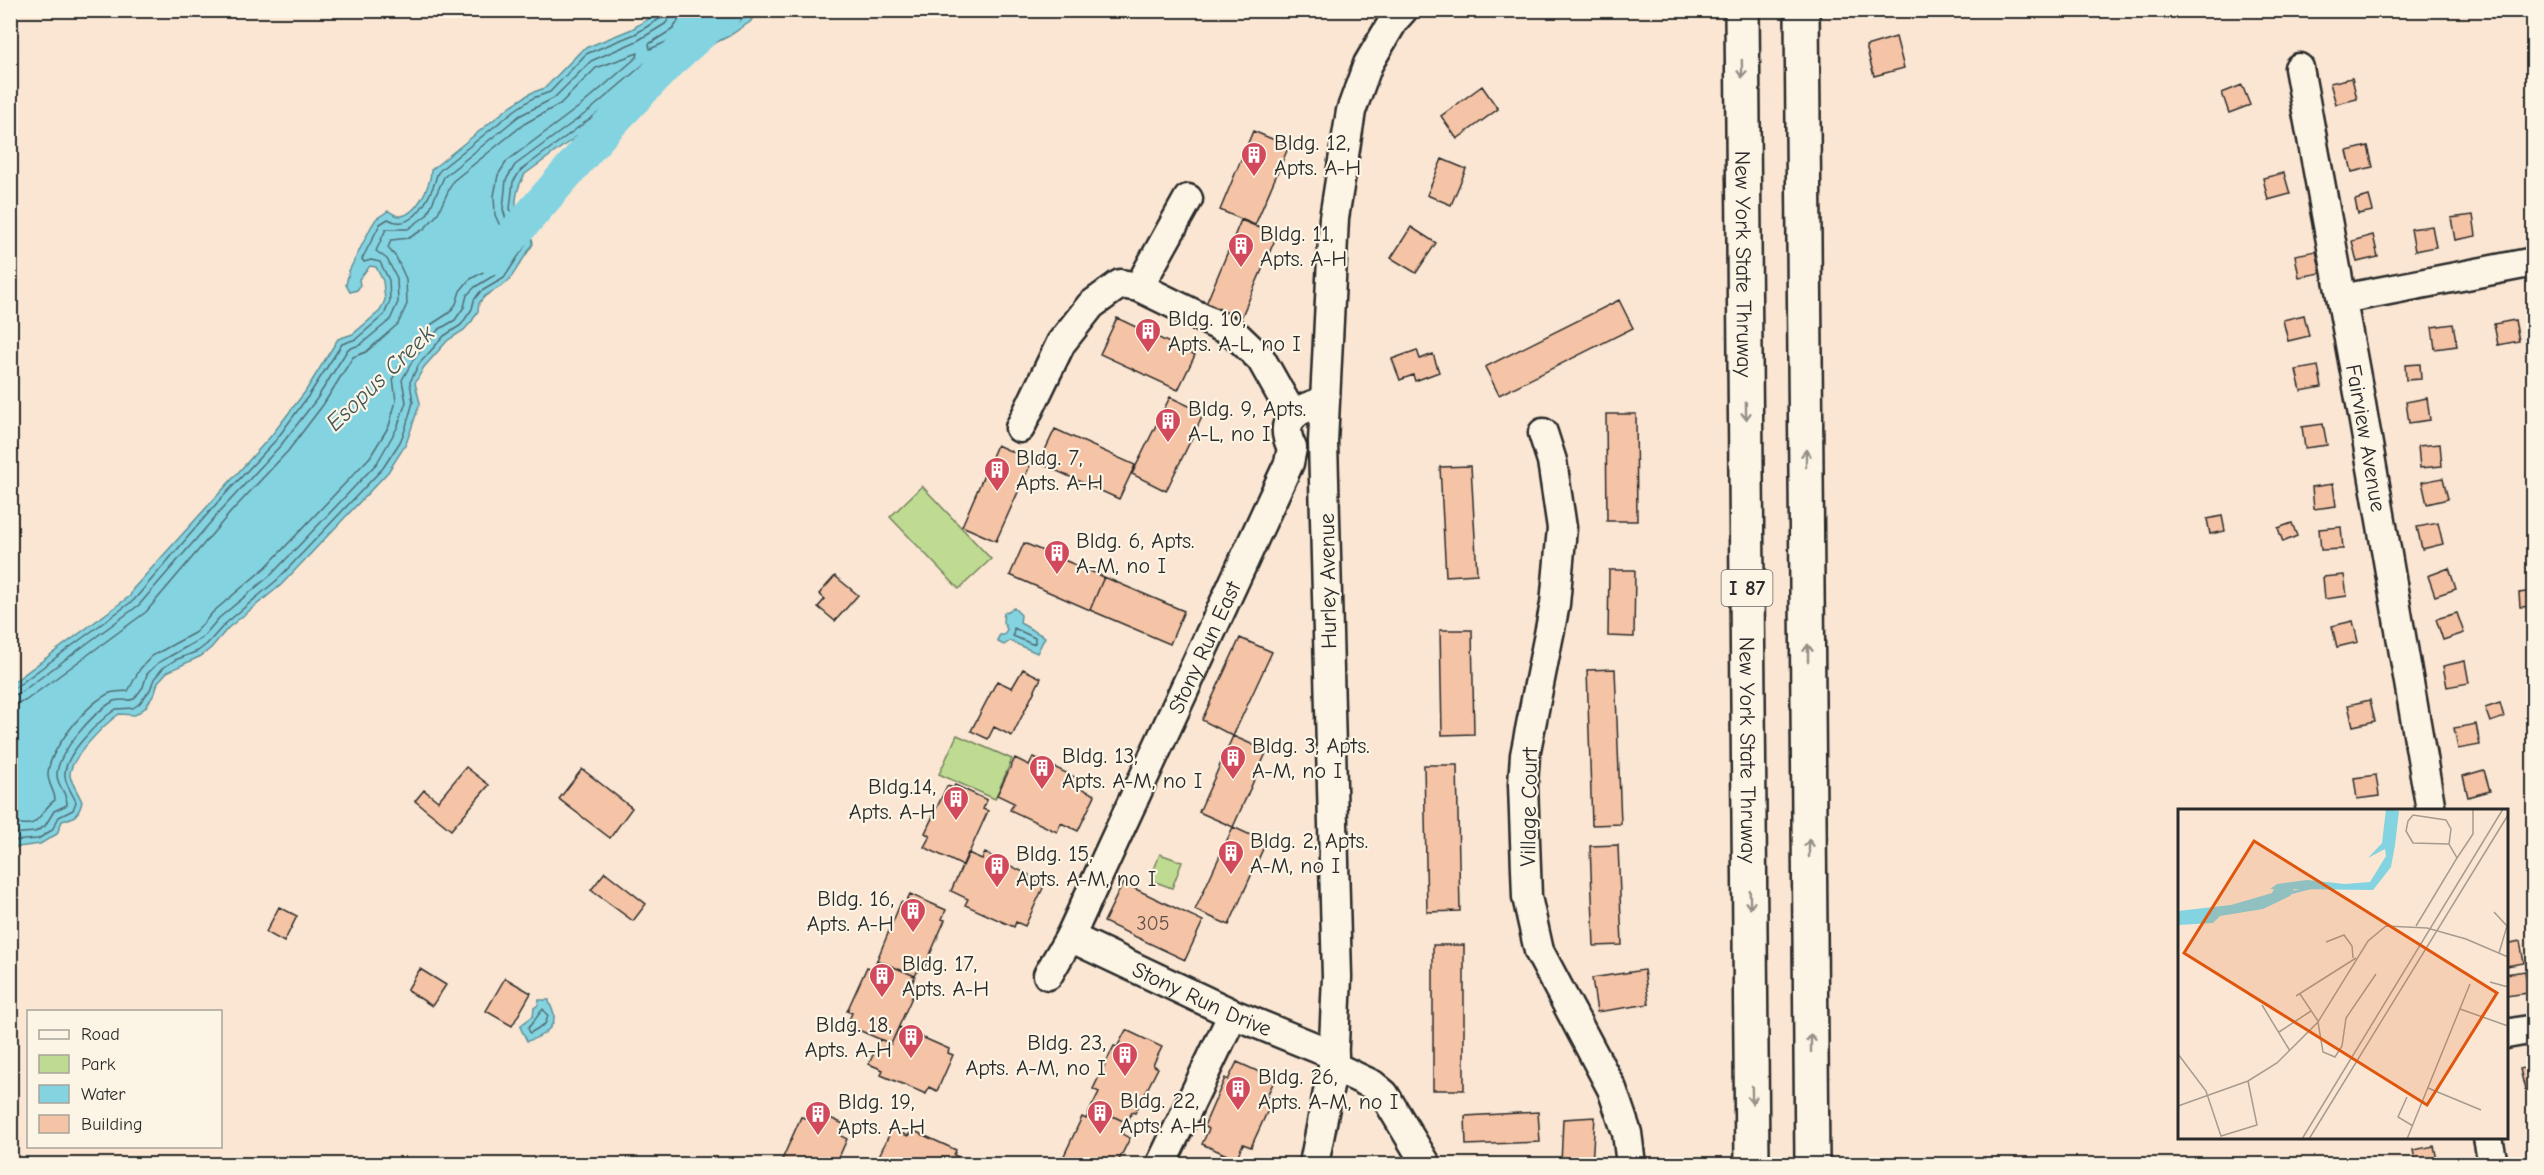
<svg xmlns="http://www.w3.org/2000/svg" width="2544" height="1175" font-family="'Comic Neue',sans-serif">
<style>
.green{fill:#bfdb92;stroke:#75835e;stroke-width:1.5}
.water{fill:#84d3e1;stroke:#609098;stroke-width:1.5}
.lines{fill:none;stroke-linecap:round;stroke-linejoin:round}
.shore{stroke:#4f6e74;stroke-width:1.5}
.river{stroke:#84d3e1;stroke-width:34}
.building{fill:#f5c3a5;stroke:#2b2b2b;stroke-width:1.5}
.minor-casing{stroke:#2b2b2b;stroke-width:33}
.highway-casing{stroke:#2b2b2b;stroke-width:38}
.minor{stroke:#fcf5e5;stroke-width:28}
.highway{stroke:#fcf5e5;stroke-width:33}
.oneway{stroke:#949088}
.labels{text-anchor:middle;stroke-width:4.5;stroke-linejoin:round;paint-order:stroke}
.number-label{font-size:20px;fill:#5e514a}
.shield{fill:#fcf5e5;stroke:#6a6863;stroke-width:1.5}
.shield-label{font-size:21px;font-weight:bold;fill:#2b2b2b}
.poi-label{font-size:22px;fill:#2b2b2b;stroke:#fcf5e5;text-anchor:start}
.street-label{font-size:22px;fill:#2b2b2b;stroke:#fcf5e5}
.water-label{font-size:24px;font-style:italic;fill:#415558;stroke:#fcf5e5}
.inset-river{fill:none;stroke:#84d3e1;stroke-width:3}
.inset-road{fill:none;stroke:#a79b8f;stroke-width:1.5}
.view{fill:#df570e;fill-opacity:0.15;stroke:#df570e;stroke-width:3}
.inset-edge{fill:none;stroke:#2b2b2b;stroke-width:3}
</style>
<rect width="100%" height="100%" fill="#fae6d2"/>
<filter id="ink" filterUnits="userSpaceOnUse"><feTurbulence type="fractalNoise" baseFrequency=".0167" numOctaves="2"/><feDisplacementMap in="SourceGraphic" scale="12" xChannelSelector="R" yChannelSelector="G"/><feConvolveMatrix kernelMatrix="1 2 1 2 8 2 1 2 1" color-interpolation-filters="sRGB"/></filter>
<g filter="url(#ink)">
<!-- green -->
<path class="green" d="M922,486L991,559L959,589L890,517Z
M957,735L1012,759L995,799L939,774Z
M1160,854L1182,862L1172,888L1150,880Z"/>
<!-- water -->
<path class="water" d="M661,11H758L750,22L729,36L651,75L599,120L525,174C517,187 512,205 520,219C525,227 533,233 533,244L508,282L485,296L479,303L478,311L472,321L464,330L448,340L424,367L415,383L420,403L406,444L388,472L281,585L228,628L211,648L201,656L167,672L158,682L155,693L145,708L135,715L119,714C106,723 68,760 70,776C72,784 79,794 82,802C79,814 75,818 62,821L57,834L40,844L11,848V684L130,596L133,589L271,436L305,392L338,339L353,334L380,311L385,300L383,281L376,267L370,266L359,279L360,286L357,290L350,292L346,285L349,271L371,227L376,219L388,211C394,213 395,217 401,216C417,214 431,185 431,170L512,105L531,93L545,88L583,49L632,29Z
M1014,608L1021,615L1020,623L1045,637L1037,653L1010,641L1004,645L998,642V638L1000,635H1004L1007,629L1003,622L1004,613Z
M539,1000H549C549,1006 553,1008 554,1014C556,1029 539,1038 527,1041L521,1029V1025L533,1016L534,1008L538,1005Z"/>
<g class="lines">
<!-- shore -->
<path class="shore" d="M680,10L678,21L673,29L649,44L650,49L680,36L726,10
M1014,628L1035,638V643L1032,644L1013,636Z
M10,688L16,687L134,600L217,503L276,440L309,395L342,344L356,339L384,315L390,301L389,280L380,262L371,260L364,262L362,259L380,224L388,219C410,232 426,204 433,187C435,183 436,176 438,173C438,172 445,166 445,166L515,110L533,98L550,92L586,54L635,34L661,18L663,10
M10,696L20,693L139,605L223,508L281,445L316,400L348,349L360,345L390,320L398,302L397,278L387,259L376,251L386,229H408L427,215L444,177L450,172L519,116L554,98L591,61L637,41L665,24L669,19L671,10
M10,705L25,701L146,612L230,513L288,451L323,405L353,357L366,352L398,324L407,304L406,279L396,257L388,248L391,240L409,238L424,229L437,215L453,181L524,124L560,104L596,68L638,53L637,57L584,103L507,161L498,175L494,196L495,215L507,241L492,267L469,280L460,291L456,304L449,313L432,324L405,355L393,378L396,401L389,426L370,457L266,567L213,612L196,632L152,656L140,669L128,691C122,692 116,691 110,693C87,703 50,749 48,773C47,783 55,791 55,800C45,806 40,821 31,824C24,825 17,823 10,824
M10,834L35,832L45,826L54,811L67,805C68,794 57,786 57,775C57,753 93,713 112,702C119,698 127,702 134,699L143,687L147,674L158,663L202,638L219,618L272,574L377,463L397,428L406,402L402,380L413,360L438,330L455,320L464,307L467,295L475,287L498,273L518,243L507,223L503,209L506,180L515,165L590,110L644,64L721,24L740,10
M10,841L38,839L52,830L59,817L73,810L76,802C73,794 65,784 65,776C63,755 100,720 116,709L133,708L139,704L150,690L154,679L163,668L175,660L198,651L207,644L225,624L277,580L383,468L400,442L405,430L413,402L410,382L419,364L444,336L461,325L472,309L474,300L480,292L504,278L527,243L510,209L513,182L521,170L595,115L648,70L725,31L744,18L750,10
M543,1009L548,1016L545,1024L530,1033L528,1028C533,1023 541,1011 543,1009Z"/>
<!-- river -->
<path class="river" d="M493,258L606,128L671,60L727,10"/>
</g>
<!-- building -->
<path class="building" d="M1896,37L1904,68L1874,76L1866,46Z
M2352,78L2357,99L2336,104L2330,83Z
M2242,85L2250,105L2229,113L2222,93Z
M1482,86L1498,109L1457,139L1441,116Z
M1253,131L1289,146L1255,225L1220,210Z
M2368,146L2373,167L2352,172L2347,151Z
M1442,159L1466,169L1451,205L1427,195Z
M2284,173L2290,194L2268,200L2263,178Z
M2369,196L2373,211L2358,214L2355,200Z
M2473,215L2476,236L2455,240L2451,218Z
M1241,220L1277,235L1241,318L1206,304Z
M2432,226L2436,247L2415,251L2411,229Z
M1411,227L1436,243L1416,273L1391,258Z
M2373,235L2378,257L2357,262L2352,241Z
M2316,251L2321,273L2299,277L2295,255Z
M1619,300L1633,328L1499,395L1485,367Z
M2304,315L2309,336L2288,341L2283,320Z
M1117,318L1195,355L1178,390L1100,354Z
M2515,320L2519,341L2498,345L2494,324Z
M2453,324L2457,346L2435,349L2432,327Z
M1417,350L1420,359L1433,354L1439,372L1415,381L1413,375L1400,380L1392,359Z
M2420,364L2421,379L2406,380L2405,365Z
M2318,366L2322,387L2301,391L2296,370Z
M1170,397L1204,413L1166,491L1132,474Z
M2427,398L2430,420L2409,423L2406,402Z
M1606,414H1636L1637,521H1607Z
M2323,424L2327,445L2305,448L2302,427Z
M1055,429L1135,465L1119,499L1039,463Z
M2440,444L2442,466L2420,468L2418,446Z
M997,445L1032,461L996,541L962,526Z
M1471,466L1477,574L1446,576L1440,467Z
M2443,478L2448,499L2427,504L2422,482Z
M2333,484L2336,506L2314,509L2312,487Z
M2222,516L2225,531L2210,534L2207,519Z
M2292,523L2297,536L2283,542L2278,528Z
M2438,523L2443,544L2422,549L2417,527Z
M2341,527L2343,549L2321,550L2319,529Z
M1024,543L1104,577L1090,610L1010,575Z
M2449,568L2456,589L2435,596L2428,576Z
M1609,570H1635L1634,637L1608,636Z
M2344,575L2347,596L2325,599L2323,577Z
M835,576L858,595L835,621L818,607L825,599L819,594Z
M1104,577L1184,611L1170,644L1090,610Z
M2533,591L2534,606L2520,607L2519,593Z
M2457,613L2464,633L2443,640L2436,619Z
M2353,621L2358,642L2337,647L2332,626Z
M1440,630H1472L1474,734L1442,735Z
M1240,638L1272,652L1233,736L1202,720Z
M2465,661L2469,683L2447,687L2443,666Z
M1023,669L1041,678L1012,736L994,727L988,739L971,731L997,681L1012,688Z
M1615,669L1621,824L1592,825L1587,670Z
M2370,700L2375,721L2353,726L2348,705Z
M2500,703L2504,717L2490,722L2485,708Z
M2476,724L2480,745L2458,749L2454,728Z
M1233,736L1267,751L1233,827L1199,812Z
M1033,757L1079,779L1076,786L1095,795L1078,831L1061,823L1057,832L1010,810L1014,803L997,795L1015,758L1029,765Z
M1424,765H1457L1460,911L1427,912Z
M466,767L489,785L451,830L415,801L424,790L438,801Z
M582,769L632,808L610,838L559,799Z
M2484,770L2490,791L2468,797L2463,776Z
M2376,775L2379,796L2357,799L2354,778Z
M955,785L987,800L983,809L988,811L963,866L924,847L930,836L925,833L947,786L953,788Z
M1233,827L1266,842L1229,925L1195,910Z
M1618,845L1622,945L1594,946L1590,846Z
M968,853L982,859L985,853L1029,875L1028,879L1044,886L1025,926L1016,922L1014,927L965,905L968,899L951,891Z
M605,872L646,904L633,921L591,890Z
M1123,883L1203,921L1185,960L1104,922Z
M910,894L946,910L942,919L945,920L925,966L921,964L915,976L877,960L901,902L905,904Z
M279,907L297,916L284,942L266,932Z
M2520,941L2524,963L2506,966V944Z
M1433,945H1464V1090H1433Z
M877,960L915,976L912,984L917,986L891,1044L847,1025L852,1013L847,1011L867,967L873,969Z
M420,969L446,985L432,1006L407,990Z
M1644,970L1649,1004L1597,1012L1592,978Z
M2525,971L2528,993L2506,996V974Z
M505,978L531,993L512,1026L486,1011Z
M899,1027L949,1049L948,1053L953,1055L937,1091L929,1087L926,1094L881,1075L883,1070L869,1064L880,1039L891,1044Z
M1126,1030L1162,1047L1153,1065L1158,1068L1135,1113L1132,1112L1127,1123L1092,1106L1099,1092L1093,1089L1114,1046L1117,1047Z
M1237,1062L1275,1079L1267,1096L1273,1099L1251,1147L1243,1144L1236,1159L1202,1144L1209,1129L1204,1126L1225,1078L1228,1080Z
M2534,1066V1088L2525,1090L2520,1069Z
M1092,1106L1127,1123L1122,1134L1130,1138L1117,1164H1068L1062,1160L1082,1117L1086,1119Z
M809,1109L846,1125L841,1136L847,1139L836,1164H784L781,1162L801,1117L805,1118Z
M1538,1112L1540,1142L1466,1145L1465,1116Z
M1595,1117L1592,1164H1561L1563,1119Z
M892,1129L908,1136L912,1130L956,1150L954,1155L972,1163L881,1164L876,1162Z
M2434,1146L2438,1164H2416L2413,1150Z
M1222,1153L1236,1159L1248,1164H1216Z"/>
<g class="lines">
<defs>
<g id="minor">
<path id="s1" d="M2299,68L2361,404L2431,810"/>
<path d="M1139,287L1188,199"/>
<path d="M2342,299L2534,262"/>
<path d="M1020,428L1061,343L1091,305L1120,284L1139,287L1235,334L1261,359L1293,416"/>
<path d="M1543,433L1552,461L1562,528L1555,604L1525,755L1523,784L1527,897L1539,951L1612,1089L1627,1133L1631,1164"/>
<path id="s2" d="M1070,937L1233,1014L1334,1055"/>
<path id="s3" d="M1048,975L1070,937L1289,463L1292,448C1277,419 1298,408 1324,402"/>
<path d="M2506,1034L2534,1029"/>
<path d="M1333,1066L1373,1085L1384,1094L1426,1164"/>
<path d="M2488,1138L2493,1164"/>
<path d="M1161,1164L1233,1014"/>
<path d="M1314,1164L1333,1066L1337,977L1323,442L1334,218L1351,111L1368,64L1394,20L1403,10"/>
</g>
<g id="highway">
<path id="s4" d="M1742,10L1752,1164"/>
<path d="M1802,10L1812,1164"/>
</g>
</defs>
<!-- minor casing -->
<use href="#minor" class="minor-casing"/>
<!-- highway casing -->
<use href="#highway" class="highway-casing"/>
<!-- minor -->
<use href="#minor" class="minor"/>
<!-- highway -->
<use href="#highway" class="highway"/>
</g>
<!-- one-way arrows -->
<defs><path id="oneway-shaft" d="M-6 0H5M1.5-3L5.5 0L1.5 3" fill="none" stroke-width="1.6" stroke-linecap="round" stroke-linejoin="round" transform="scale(1.5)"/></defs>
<g class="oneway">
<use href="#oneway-shaft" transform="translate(1742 69) rotate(89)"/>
<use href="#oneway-shaft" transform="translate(1746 411) rotate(89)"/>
<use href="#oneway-shaft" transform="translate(1806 458) rotate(-90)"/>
<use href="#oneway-shaft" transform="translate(1808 653) rotate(-90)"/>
<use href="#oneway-shaft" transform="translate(1809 848) rotate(-90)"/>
<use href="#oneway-shaft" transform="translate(1750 900) rotate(89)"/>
<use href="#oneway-shaft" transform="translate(1811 1043) rotate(-90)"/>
<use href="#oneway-shaft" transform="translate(1752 1095) rotate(89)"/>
</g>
</g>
<!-- icons -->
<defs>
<symbol id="building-pin" viewBox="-11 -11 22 30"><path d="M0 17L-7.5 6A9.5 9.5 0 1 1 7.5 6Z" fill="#d1495b" stroke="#fcf5e5"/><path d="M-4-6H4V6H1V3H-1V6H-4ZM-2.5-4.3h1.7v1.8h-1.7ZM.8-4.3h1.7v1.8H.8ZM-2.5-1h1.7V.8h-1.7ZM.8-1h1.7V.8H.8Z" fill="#fff"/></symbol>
</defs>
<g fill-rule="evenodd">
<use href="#building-pin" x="1239" y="140" width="30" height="40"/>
<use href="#building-pin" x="1226" y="231" width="30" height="40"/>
<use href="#building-pin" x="1133" y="316" width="30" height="40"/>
<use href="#building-pin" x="1153" y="406" width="30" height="40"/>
<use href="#building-pin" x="982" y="455" width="30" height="40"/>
<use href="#building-pin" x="1042" y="538" width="30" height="40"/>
<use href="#building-pin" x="1218" y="743" width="30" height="40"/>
<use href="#building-pin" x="1027" y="753" width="30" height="40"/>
<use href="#building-pin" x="941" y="784" width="30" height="40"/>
<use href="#building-pin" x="1216" y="838" width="30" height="40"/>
<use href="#building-pin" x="982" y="851" width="30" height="40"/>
<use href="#building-pin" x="898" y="896" width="30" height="40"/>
<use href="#building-pin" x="867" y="961" width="30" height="40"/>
<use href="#building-pin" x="896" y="1022" width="30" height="40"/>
<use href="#building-pin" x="1110" y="1040" width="30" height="40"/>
<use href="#building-pin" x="1223" y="1074" width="30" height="40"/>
<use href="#building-pin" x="1085" y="1098" width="30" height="40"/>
<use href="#building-pin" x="803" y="1099" width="30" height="40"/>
</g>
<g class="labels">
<!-- number labels -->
<g class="number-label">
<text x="1153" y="930">305</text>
</g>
<!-- shield labels -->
<rect class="shield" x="1721.5" y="570" width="51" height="36" rx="4.5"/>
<g class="shield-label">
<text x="1747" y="595">I 87</text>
</g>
<!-- poi labels -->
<g class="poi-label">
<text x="1274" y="150">Bldg. 12,<tspan x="1274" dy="25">Apts. A-H</tspan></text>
<text x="1260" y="241">Bldg. 11,<tspan x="1260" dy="25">Apts. A-H</tspan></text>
<text x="1168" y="326">Bldg. 10,<tspan x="1168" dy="25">Apts. A-L, no I</tspan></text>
<text x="1188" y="416">Bldg. 9, Apts.<tspan x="1188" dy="25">A-L, no I</tspan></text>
<text x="1016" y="465">Bldg. 7,<tspan x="1016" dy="25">Apts. A-H</tspan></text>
<text x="1076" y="548">Bldg. 6, Apts.<tspan x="1076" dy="25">A-M, no I</tspan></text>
<text x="1252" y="753">Bldg. 3, Apts.<tspan x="1252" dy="25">A-M, no I</tspan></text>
<text x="1062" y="763">Bldg. 13,<tspan x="1062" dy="25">Apts. A-M, no I</tspan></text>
<text x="936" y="794" text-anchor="end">Bldg.14,<tspan x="936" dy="25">Apts. A-H</tspan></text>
<text x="1250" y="848">Bldg. 2, Apts.<tspan x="1250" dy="25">A-M, no I</tspan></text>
<text x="1016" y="861">Bldg. 15,<tspan x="1016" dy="25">Apts. A-M, no I</tspan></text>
<text x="894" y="906" text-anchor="end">Bldg. 16,<tspan x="894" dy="25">Apts. A-H</tspan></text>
<text x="902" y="971">Bldg. 17,<tspan x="902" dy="25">Apts. A-H</tspan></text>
<text x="892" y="1032" text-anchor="end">Bldg. 18,<tspan x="892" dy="25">Apts. A-H</tspan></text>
<text x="1106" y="1050" text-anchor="end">Bldg. 23,<tspan x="1106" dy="25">Apts. A-M, no I</tspan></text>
<text x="1258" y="1084">Bldg. 26,<tspan x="1258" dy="25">Apts. A-M, no I</tspan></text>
<text x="1120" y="1108">Bldg. 22,<tspan x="1120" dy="25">Apts. A-H</tspan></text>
<text x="838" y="1109">Bldg. 19,<tspan x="838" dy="25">Apts. A-H</tspan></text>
</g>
<!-- street labels -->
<g class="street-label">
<text dy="8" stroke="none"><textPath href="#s4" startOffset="254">New York State Thruway</textPath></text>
<text dy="8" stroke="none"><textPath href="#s1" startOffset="376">Fairview Avenue</textPath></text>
<text transform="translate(1327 581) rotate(-91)" y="8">Hurley Avenue</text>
<text dy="8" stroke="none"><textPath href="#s3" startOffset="363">Stony Run East</textPath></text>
<text dy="8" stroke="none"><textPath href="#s4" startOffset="740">New York State Thruway</textPath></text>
<text transform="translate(1528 807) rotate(-89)" y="8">Village Court</text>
<text dy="8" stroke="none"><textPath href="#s2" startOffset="146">Stony Run Drive</textPath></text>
</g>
<!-- water labels -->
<g class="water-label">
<text transform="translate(380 378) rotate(-44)" y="8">Esopus Creek</text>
</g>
</g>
<!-- overview -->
<g transform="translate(2178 809)">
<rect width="330" height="330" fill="#fae6d2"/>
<path d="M208,0L221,2L217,36L213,58L195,81L116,80L112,87L85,100L42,107L35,114L0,116V102L53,96L94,84L96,80H92L99,75L129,71L167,75L192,73L208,47L207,40L190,49L204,34Z" fill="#84d3e1"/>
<path class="inset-river" d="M108,85L139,77"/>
<path class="inset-road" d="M279,49L295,25V0M316,103L329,117L321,144M238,117L279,49L271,35L273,20L268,11L235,6L230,12L228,22L235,34L271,35M148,133L166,126L174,137L175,149M312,173L330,178M122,185L140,212M118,187L178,149M84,196L112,242M282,200L330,217M140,213L145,243L157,248L164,237L168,209L198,165M101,223L133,202M0,245L28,282L43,327L79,316L70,272M250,279L303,301M229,288L220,308L235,317M0,297L70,272L99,254L140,213L190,132L208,117L249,119L288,130L330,148M124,330L325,0M131,330L330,6M229,330L292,175"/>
<path class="view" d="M76,32L319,184L249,296L6,144Z"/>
<rect width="330" height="330" class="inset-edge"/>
</g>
<!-- margin -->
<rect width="2544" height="1175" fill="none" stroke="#fcf5e5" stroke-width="36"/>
<rect x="18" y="18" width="2508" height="1139" fill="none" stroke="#2b2b2b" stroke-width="2" filter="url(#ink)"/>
<!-- legend -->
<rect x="27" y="1010" width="195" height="138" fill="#fcf5e5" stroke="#a8a49b" stroke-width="1.5"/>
<rect x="39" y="1030" width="30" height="9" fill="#fcf5e5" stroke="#a8a49b" stroke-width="1.5"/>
<text x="81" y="1040" font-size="18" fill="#2b2b2b">Road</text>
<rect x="39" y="1055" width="30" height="18" fill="#bfdb92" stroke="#a8a49b" stroke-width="1.5"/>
<text x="81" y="1070" font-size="18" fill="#2b2b2b">Park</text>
<rect x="39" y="1085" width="30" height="18" fill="#84d3e1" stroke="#a8a49b" stroke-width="1.5"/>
<text x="81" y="1100" font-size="18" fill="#2b2b2b">Water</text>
<rect x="39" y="1115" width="30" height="18" fill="#f5c3a5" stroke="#a8a49b" stroke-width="1.5"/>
<text x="81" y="1130" font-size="18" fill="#2b2b2b">Building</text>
</svg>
